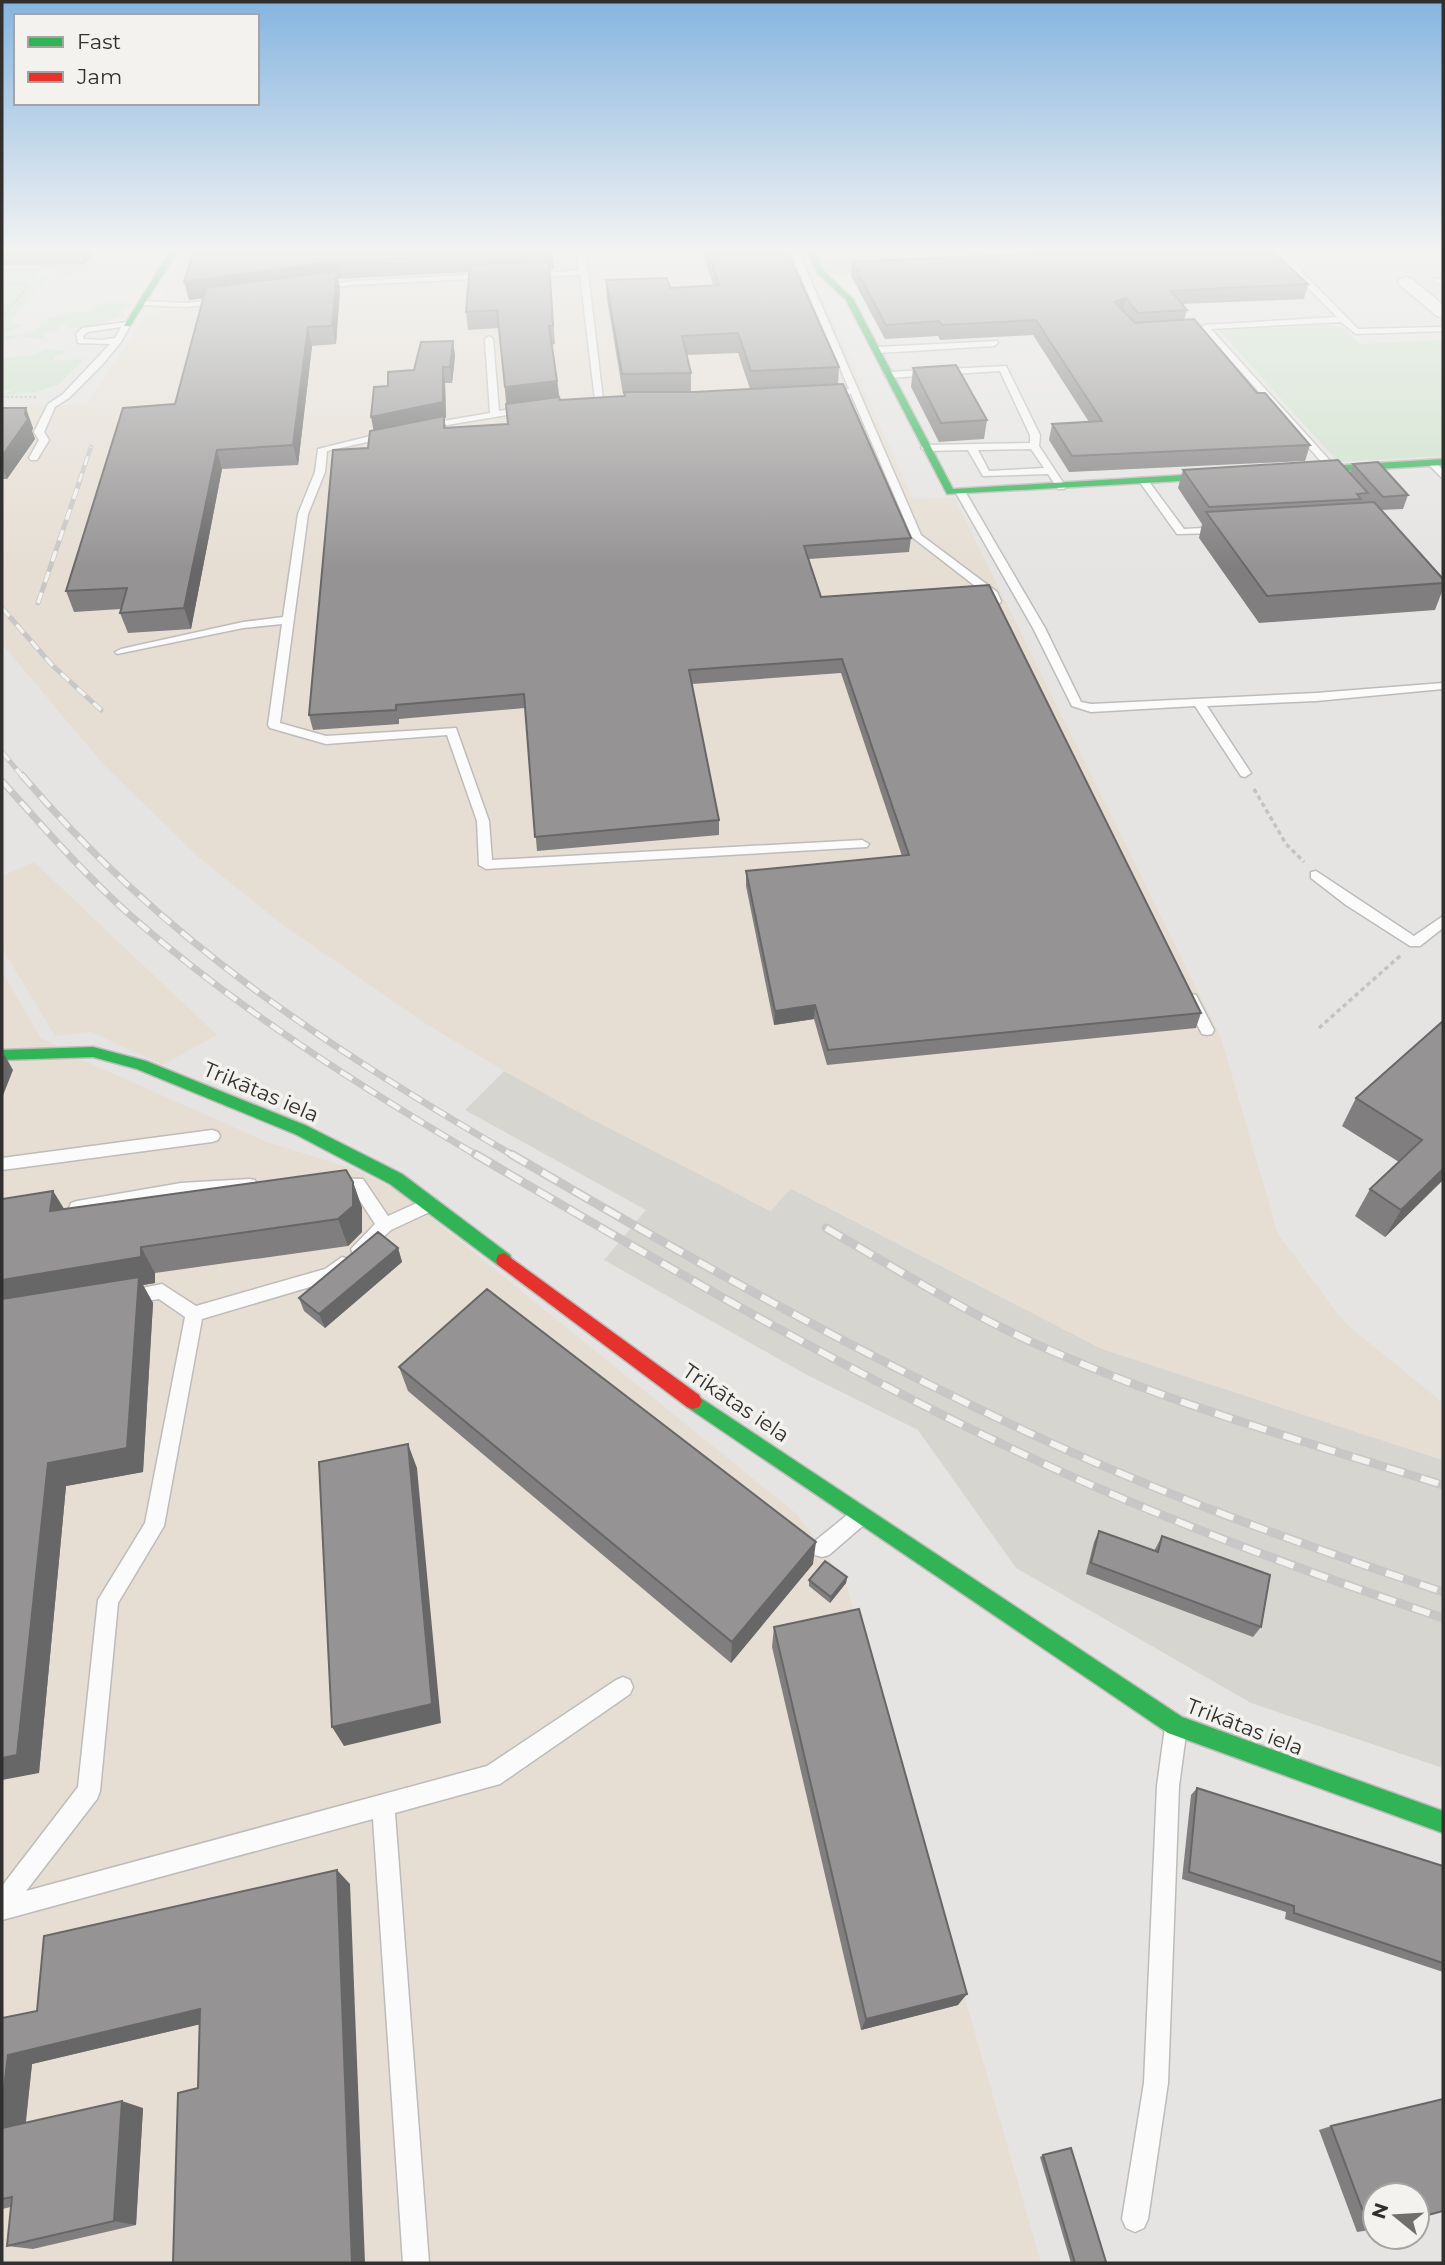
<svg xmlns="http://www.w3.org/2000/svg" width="1445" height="2265" font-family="Montserrat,sans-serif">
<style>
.built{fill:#d7d5cf}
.industrial{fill:#e6ded3}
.green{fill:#cde2ca}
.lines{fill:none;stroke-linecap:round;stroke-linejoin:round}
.lane-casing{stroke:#bdbcba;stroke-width:3}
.street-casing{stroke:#bdbcba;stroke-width:3}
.fast-casing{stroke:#bdbcba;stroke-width:3}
.jam-casing{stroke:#bdbcba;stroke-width:3}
.path-far1{stroke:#c3c3c3;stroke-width:2.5;stroke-dasharray:2.5 2;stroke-linecap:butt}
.path{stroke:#c3c3c3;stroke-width:3.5;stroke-dasharray:4.5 3.5;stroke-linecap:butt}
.lane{fill:#fbfbfb;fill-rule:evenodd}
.street{fill:#fbfbfb;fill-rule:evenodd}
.fast{fill:#30b455;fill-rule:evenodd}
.jam{fill:#e5322d;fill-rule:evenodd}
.rail-far3-casing{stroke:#c7c7c7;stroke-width:4.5}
.rail-far2-casing{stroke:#c7c7c7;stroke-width:5}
.rail-far1-casing{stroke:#c7c7c7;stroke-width:7}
.rail-casing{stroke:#c7c7c7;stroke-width:9}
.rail-far3{stroke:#f3f2ee;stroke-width:2.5;stroke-dasharray:9;stroke-linecap:butt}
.rail-far2{stroke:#f3f2ee;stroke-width:3.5;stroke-dasharray:11;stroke-linecap:butt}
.rail-far1{stroke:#f3f2ee;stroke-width:4.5;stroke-dasharray:14;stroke-linecap:butt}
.rail{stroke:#f3f2ee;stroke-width:6;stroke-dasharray:18;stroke-linecap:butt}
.wall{fill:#807e7e;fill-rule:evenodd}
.shaded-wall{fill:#686767}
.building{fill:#959393;stroke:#686767;stroke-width:2}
.labels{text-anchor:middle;stroke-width:7;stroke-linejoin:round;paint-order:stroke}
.street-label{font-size:21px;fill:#31302f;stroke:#f3f2ee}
</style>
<rect width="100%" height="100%" fill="#e5e4e2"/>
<!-- built -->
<path class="built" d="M504,1071L770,1211L790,1188L1102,1349L1443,1460V1768L1251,1703L1016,1568L918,1430L807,1375L604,1260L646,1210L465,1110Z"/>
<!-- industrial -->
<path class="industrial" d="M191,251H801L913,499L954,497L1221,1038L1278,1234L1344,1322L1443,1403V1460L1102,1349L791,1188L771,1211L591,1119L504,1071L423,1022L283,925L197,856L103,764L2,644V406L86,405L147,314L165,312L175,302L178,297L169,300L162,292Z
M34,862L217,1035L163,1065L91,1032L55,1036L2,948V876Z
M2,971L40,1037L87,1062L267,1142L354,1169L397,1190L798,1515L846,1583L1041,2263H2Z"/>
<!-- green -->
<path class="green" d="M815,251H1108L1116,261L826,275Z
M48,257L58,261L102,262C86,272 64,281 47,267L38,273V277L48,276L10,321L23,325L2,334V269H39Z
M104,302L131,304L129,308L120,310L124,315L88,328H68L64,323L57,325L61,329L42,334L48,340L21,336L2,342V335C14,338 30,334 40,327L39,322L66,313L88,312Z
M1328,325L1343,327L1360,344L1443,340V456L1338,462L1219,330Z
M46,349L64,351L65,353L54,356V361L85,359L59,384L36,392L2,395L19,387L2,392V360C18,352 29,361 46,349Z"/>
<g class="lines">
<defs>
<path id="lane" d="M577,251H585L588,272L603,400L599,403L595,400L580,275L528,277L524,275L579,270Z
M790,251H798L921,535L997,592L1001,601L1000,603H992L988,596L912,537L851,394L827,396L823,393L849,389Z
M1271,251C1283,251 1300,263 1304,274L1358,329L1443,327V331L1356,334L1341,322L1211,329L1341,473V477H1335L1201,327L1205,325L1337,317L1297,277L1295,271Z
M488,274L491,278L351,285L318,290L314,288L351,281Z
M1435,278L1443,280V286L1435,282Z
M223,299L226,303L185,307L142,305L138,303L142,301L185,303Z
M127,322L131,324L121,342L102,365L69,398L55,407L44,432L49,440L37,460H31L29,458L39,440L34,432L48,404L63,394L110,344L78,343L76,334L82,328ZM121,327L115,338L101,340L84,339L83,336L88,332Z
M489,336L493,339L499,411L528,406L531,407V411L423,429L421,427L426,424L490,413L485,339Z
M997,341L998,343L994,346L878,353L874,350L878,347Z
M1006,366L1040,435L1039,446L1066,487L1064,489H1058L1048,474L983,476L968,450L926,451L921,448L926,445L1030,443V435L1000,371L888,378L884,375L888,372ZM1031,449L1044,468L989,471L978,450Z
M391,431L394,432V436L327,451L325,472L308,514L280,723L326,736L456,728L489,821L492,860L862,840L869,844L867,847L486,869L479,865L477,821L447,735L326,744L270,728L268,725L282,624L243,628L117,654L115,652L121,649L243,622L283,617L298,514L315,472L318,449Z
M1428,460H1434L1443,470V479L1428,464Z
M1144,478L1147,479L1184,529L1222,527L1227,530L1222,533L1177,534L1139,481Z
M958,491L966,493L1045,628L1081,702L1091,704L1316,693L1443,683V689L1316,701L1207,706L1251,773L1245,777L1241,776L1195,706L1091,712L1072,706L1033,628L956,493Z
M1316,871L1414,936L1443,916V928L1420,946H1410L1346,905L1311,878V872Z
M1191,994L1196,995L1214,1030L1212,1034L1207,1035L1202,1034L1184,999Z
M212,1130L218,1132L220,1136L218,1140L212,1142L2,1170V1158Z
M334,1178L363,1179L388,1216L430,1197L436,1199L438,1204L436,1209L391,1230L365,1254L359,1256L353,1254L351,1249L375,1224L353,1190L328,1189L326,1184L328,1179Z
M249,1179L255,1180L257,1185L255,1190L249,1191L181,1195L77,1215L71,1213L69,1208L71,1203L77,1201L181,1183Z
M342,1257L348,1259L350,1264L337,1279L202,1319L164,1526L118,1603L100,1791L97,1799L26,1891L487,1766L616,1680L623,1677L630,1680L633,1687L630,1694L500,1784L395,1813L429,2263H403L373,1819L2,1920V1886L78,1787L98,1600L145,1523L185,1317L159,1299L127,1304L121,1302L118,1297L121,1292L162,1284L196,1306L325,1269Z
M859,1508L866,1511L869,1517L866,1523L829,1555L822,1557L815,1555L812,1548L815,1541L852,1511Z
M1176,1716L1184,1719L1187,1727L1179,1786L1168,2083L1148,2219L1144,2228L1135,2232L1126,2228L1122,2219L1144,2083L1157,1786L1165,1727L1168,1719Z"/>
<path id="street" d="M1406,277L1412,279L1443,305V318L1437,316L1400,285L1398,282L1400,279Z"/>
<path id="fast" d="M170,251H178L130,326H124Z
M807,251H815L824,271L853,299L953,489L1232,472L1237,475L1232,478L947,494L846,300L818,274Z
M1443,459V465L1295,474L1290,471L1295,468Z
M93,1047L146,1061L307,1126L402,1174L510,1255L512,1260L510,1265L504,1267L498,1265L390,1184L295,1134L137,1069L93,1057L2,1060V1050Z
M693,1393L1182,1717L1443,1811V1833L1168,1733L687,1407L684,1401L687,1395Z"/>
<path id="jam" d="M504,1253L699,1395L702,1401L699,1407L693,1409L687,1407L498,1265L496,1260L498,1255Z"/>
</defs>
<!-- lane casing -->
<use href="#lane" class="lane-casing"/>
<!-- street casing -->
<use href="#street" class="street-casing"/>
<!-- fast casing -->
<use href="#fast" class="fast-casing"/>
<!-- jam casing -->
<use href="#jam" class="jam-casing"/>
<!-- path-far1 -->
<path class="path-far1" d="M2,284H24L27,288L2,317
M2,397H36"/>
<!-- path -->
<path class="path" d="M1254,789L1286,844L1304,862
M1319,1028L1401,955"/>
<!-- lane -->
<use href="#lane" class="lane"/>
<!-- street -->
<use href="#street" class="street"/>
<!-- fast -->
<use href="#fast" class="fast"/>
<!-- jam -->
<use href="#jam" class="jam"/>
<defs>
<path id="rail-far3" d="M79,482L91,447"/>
<path id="rail-far2" d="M38,603L80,480
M2,608L52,665L101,710
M2,752L23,777"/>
<path id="rail-far1" d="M22,775C162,940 329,1048 514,1156
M2,781C43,827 84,874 130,915C236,1008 356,1084 478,1156"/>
<path id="rail" d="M475,1154C667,1267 861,1381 1064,1473C1188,1529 1315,1575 1443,1618
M511,1154C678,1252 848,1348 1023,1430C1159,1494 1301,1544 1443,1592
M826,1228C895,1268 963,1311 1036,1344C1167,1403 1306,1442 1443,1485"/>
</defs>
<!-- rail-far3 casing -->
<use href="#rail-far3" class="rail-far3-casing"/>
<!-- rail-far2 casing -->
<use href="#rail-far2" class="rail-far2-casing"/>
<!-- rail-far1 casing -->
<use href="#rail-far1" class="rail-far1-casing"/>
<!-- rail casing -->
<use href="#rail" class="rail-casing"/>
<!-- rail-far3 -->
<use href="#rail-far3" class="rail-far3"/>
<!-- rail-far2 -->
<use href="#rail-far2" class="rail-far2"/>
<!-- rail-far1 -->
<use href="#rail-far1" class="rail-far1"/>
<!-- rail -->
<use href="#rail" class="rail"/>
</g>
<!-- wall -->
<path class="wall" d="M2,251H95L85,264L2,265Z
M194,251H552L554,269H549L555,344L552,345L560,400L624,396V394H623L607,299L606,280L670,288L713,285L702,251H787L839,367L838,385L911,538L909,552L809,559L821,597L1201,1013L1196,1028L827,1065L814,1019L774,1025L746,886V871L902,856L841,673L692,684L719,820V835L537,851L525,708L399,719V724L313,730L309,715L368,448L388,386L414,370L453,341L455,356L452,383H445L446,418H444L446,428L508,424L499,328L468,330L466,312L470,272L338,279L340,289L336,344L312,346L298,465L222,469L191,629L128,633L120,613L121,609L74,612L66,591L175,404L203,298L189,300ZM738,353L750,389L691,392V373L686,355Z
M852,262L1308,284L1304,299L1182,304L1187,310L1184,320L1310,445L1305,461L1069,472L1049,440L1052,424L1089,422L1033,335L940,340L938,336L885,339L851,276Z
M913,368L987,420L984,439L939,442L911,387Z
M2,408L33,428L32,431L35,439L7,479H2Z
M1353,464L1408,495L1403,509L1381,510L1443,579V589L1435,610L1259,623L1199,538L1202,524L1178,488L1183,470L1350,473Z
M1443,1021V1180L1385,1237L1355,1216L1370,1189L1399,1162L1342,1126L1356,1098Z
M353,1182L362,1208V1232L348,1246L155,1273V1283L143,1285L153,1303L143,1472L66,1486L39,1773L53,1191L64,1209Z
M398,1248L402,1262L325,1328L304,1311L299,1298Z
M399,1367L813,1564L731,1663L408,1391Z
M1099,1531L1154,1551L1162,1536L1261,1627L1253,1637L1086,1574L1094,1542Z
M847,1577L846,1583L830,1603L809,1586V1580Z
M774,1627L958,2005L861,2030L772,1647Z
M1197,1788L1443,1866V1972L1285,1919L1286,1912L1182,1879L1191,1795Z
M350,1884L198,2088L200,2024L32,2064L26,2122L143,2108L136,2225L33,2249L7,2246L11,2207L2,2209V2018L37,2011Z
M1331,2126L1370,2230L1357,2232L1319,2130Z
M1043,2155L1100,2263H1071L1040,2157Z"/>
<!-- shaded-wall -->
<path class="shaded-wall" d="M81,251H95L85,264Z
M338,261L341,278L338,279L340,289L336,344L332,326L336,279L189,300L184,282Z
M1126,298L1123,312L1114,302Z
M308,327L312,346L298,465L293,445Z
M453,341L455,356L452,383L450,367Z
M443,367L445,383L446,418H444L446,429L374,433L371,417Z
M557,381L559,400L507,406L505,387Z
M26,408L33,428L32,431L35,439L7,479L2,466V456L25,414Z
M217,450L222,469L191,629L184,608Z
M815,1005L814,1019L774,1025L775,1011Z
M4,1054L13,1070L2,1098V1060Z
M1443,1169V1180L1385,1237L1401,1210Z
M353,1182L362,1208V1232L348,1246L338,1219Z
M53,1191L69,1217L50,1211Z
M141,1247L155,1273V1283L143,1285L153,1303L143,1472L66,1486L39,1773L2,1780V1758L48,1463L2,1309V1280Z
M398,1248L402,1262L325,1328L319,1314Z
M408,1444L417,1468L441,1723L344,1746L332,1727Z
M816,1542L813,1564L731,1663L732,1642Z
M847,1577L846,1583L830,1603L831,1597Z
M337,1870L350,1884L365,2263H352Z
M967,1994L958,2005L861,2030L866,2019Z
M200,2009L218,2020L32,2064L24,2135L2,2129V2104L8,2055Z
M122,2101L143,2108L136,2225L114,2221Z"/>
<!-- building -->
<path class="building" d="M194,251H552L553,252L338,261L184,282Z
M708,251H787L839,367L751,371L738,333L682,336L691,373L622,374L606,280L667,278L670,288L719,285Z
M1084,251H1272L1308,284L1171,291L1187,310L1138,313L1126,298L1114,302L1135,323L1194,319L1257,393H1265L1310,445L1072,456L1052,424L1102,421L1036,320L942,325L939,321L886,325L852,262Z
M549,261L553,326H549L557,381L505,387L497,310L466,312L470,265Z
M337,271L332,326L308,327L293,445L217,450L184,608L120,613L127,588L66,591L123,408L175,404L206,288Z
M453,341L450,367H443V402L371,417L374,387L388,386V372L414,370L421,342Z
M956,365L987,420L941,423L913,368Z
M843,384L911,538L804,546L821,597L989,585L1201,1013L828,1050L815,1005L775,1011L746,871L909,855L842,659L689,670L719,820L535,837L524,694L396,705V710L309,715L333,450L368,448L370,431L444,416V428L508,424L506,404L559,397L560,400L625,396L624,392H694Z
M2,408H26L25,414L28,419L2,456Z
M1338,460L1368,493L1357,494L1361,499L1209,507L1183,470Z
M1378,462L1408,495L1383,497L1353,464Z
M1374,502L1443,579V583L1267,596L1206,512Z
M1443,1021V1169L1401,1210L1370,1189L1422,1140L1356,1098Z
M346,1170L353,1182V1206L338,1219L141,1247V1257L2,1280V1199L53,1191L50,1211Z
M378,1232L398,1248L319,1314L299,1298Z
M139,1277L127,1448L48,1463L17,1755L2,1758V1299Z
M487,1289L816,1542L732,1642L399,1367Z
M408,1444L432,1704L332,1727L319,1462Z
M1099,1531L1158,1552L1162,1536L1270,1575L1261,1627L1091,1563Z
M825,1561L847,1577L831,1597L809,1580Z
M859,1609L967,1994L866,2019L774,1627Z
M1197,1788L1443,1866V1963L1294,1913V1906L1189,1872Z
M337,1870L352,2263H173L178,2093L198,2088L200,2009L8,2055L2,2104V2018L37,2011L44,1936Z
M1443,2099V2211L1417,2218V2195H1375V2229L1370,2230L1331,2126Z
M122,2101L114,2221L7,2246L12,2197L2,2199V2128Z
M1071,2148L1106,2262L1100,2263H1075L1043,2155Z"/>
<!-- sky -->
<linearGradient id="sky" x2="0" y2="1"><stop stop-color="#85b5e0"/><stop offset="0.44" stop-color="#f3f3f2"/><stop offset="1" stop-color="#f3f3f2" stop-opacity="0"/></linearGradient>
<rect width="1445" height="569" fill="url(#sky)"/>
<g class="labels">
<!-- street labels -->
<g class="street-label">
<text transform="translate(261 1092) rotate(23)" y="7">Trikātas iela</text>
<text transform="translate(736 1403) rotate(34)" y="7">Trikātas iela</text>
<text transform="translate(1245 1727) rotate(21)" y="7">Trikātas iela</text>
</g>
</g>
<!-- border -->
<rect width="1445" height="2265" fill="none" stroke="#31302f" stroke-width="7"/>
<!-- legend -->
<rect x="14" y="14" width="245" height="91" fill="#f3f2ee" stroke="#a5a4a2" stroke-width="2"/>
<rect x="28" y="37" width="35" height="10" fill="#30b455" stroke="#a5a4a2" stroke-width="2"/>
<text x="77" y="49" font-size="21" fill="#31302f">Fast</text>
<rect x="28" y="72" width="35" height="10" fill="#e5322d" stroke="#a5a4a2" stroke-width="2"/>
<text x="77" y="84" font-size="21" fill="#31302f">Jam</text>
<!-- north arrow -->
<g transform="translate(1396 2216) rotate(288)"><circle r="33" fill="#f3f2ee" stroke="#a5a4a2" stroke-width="2"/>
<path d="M0-5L12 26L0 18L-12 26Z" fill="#706f6e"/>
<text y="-10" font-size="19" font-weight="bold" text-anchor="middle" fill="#31302f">N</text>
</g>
</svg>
